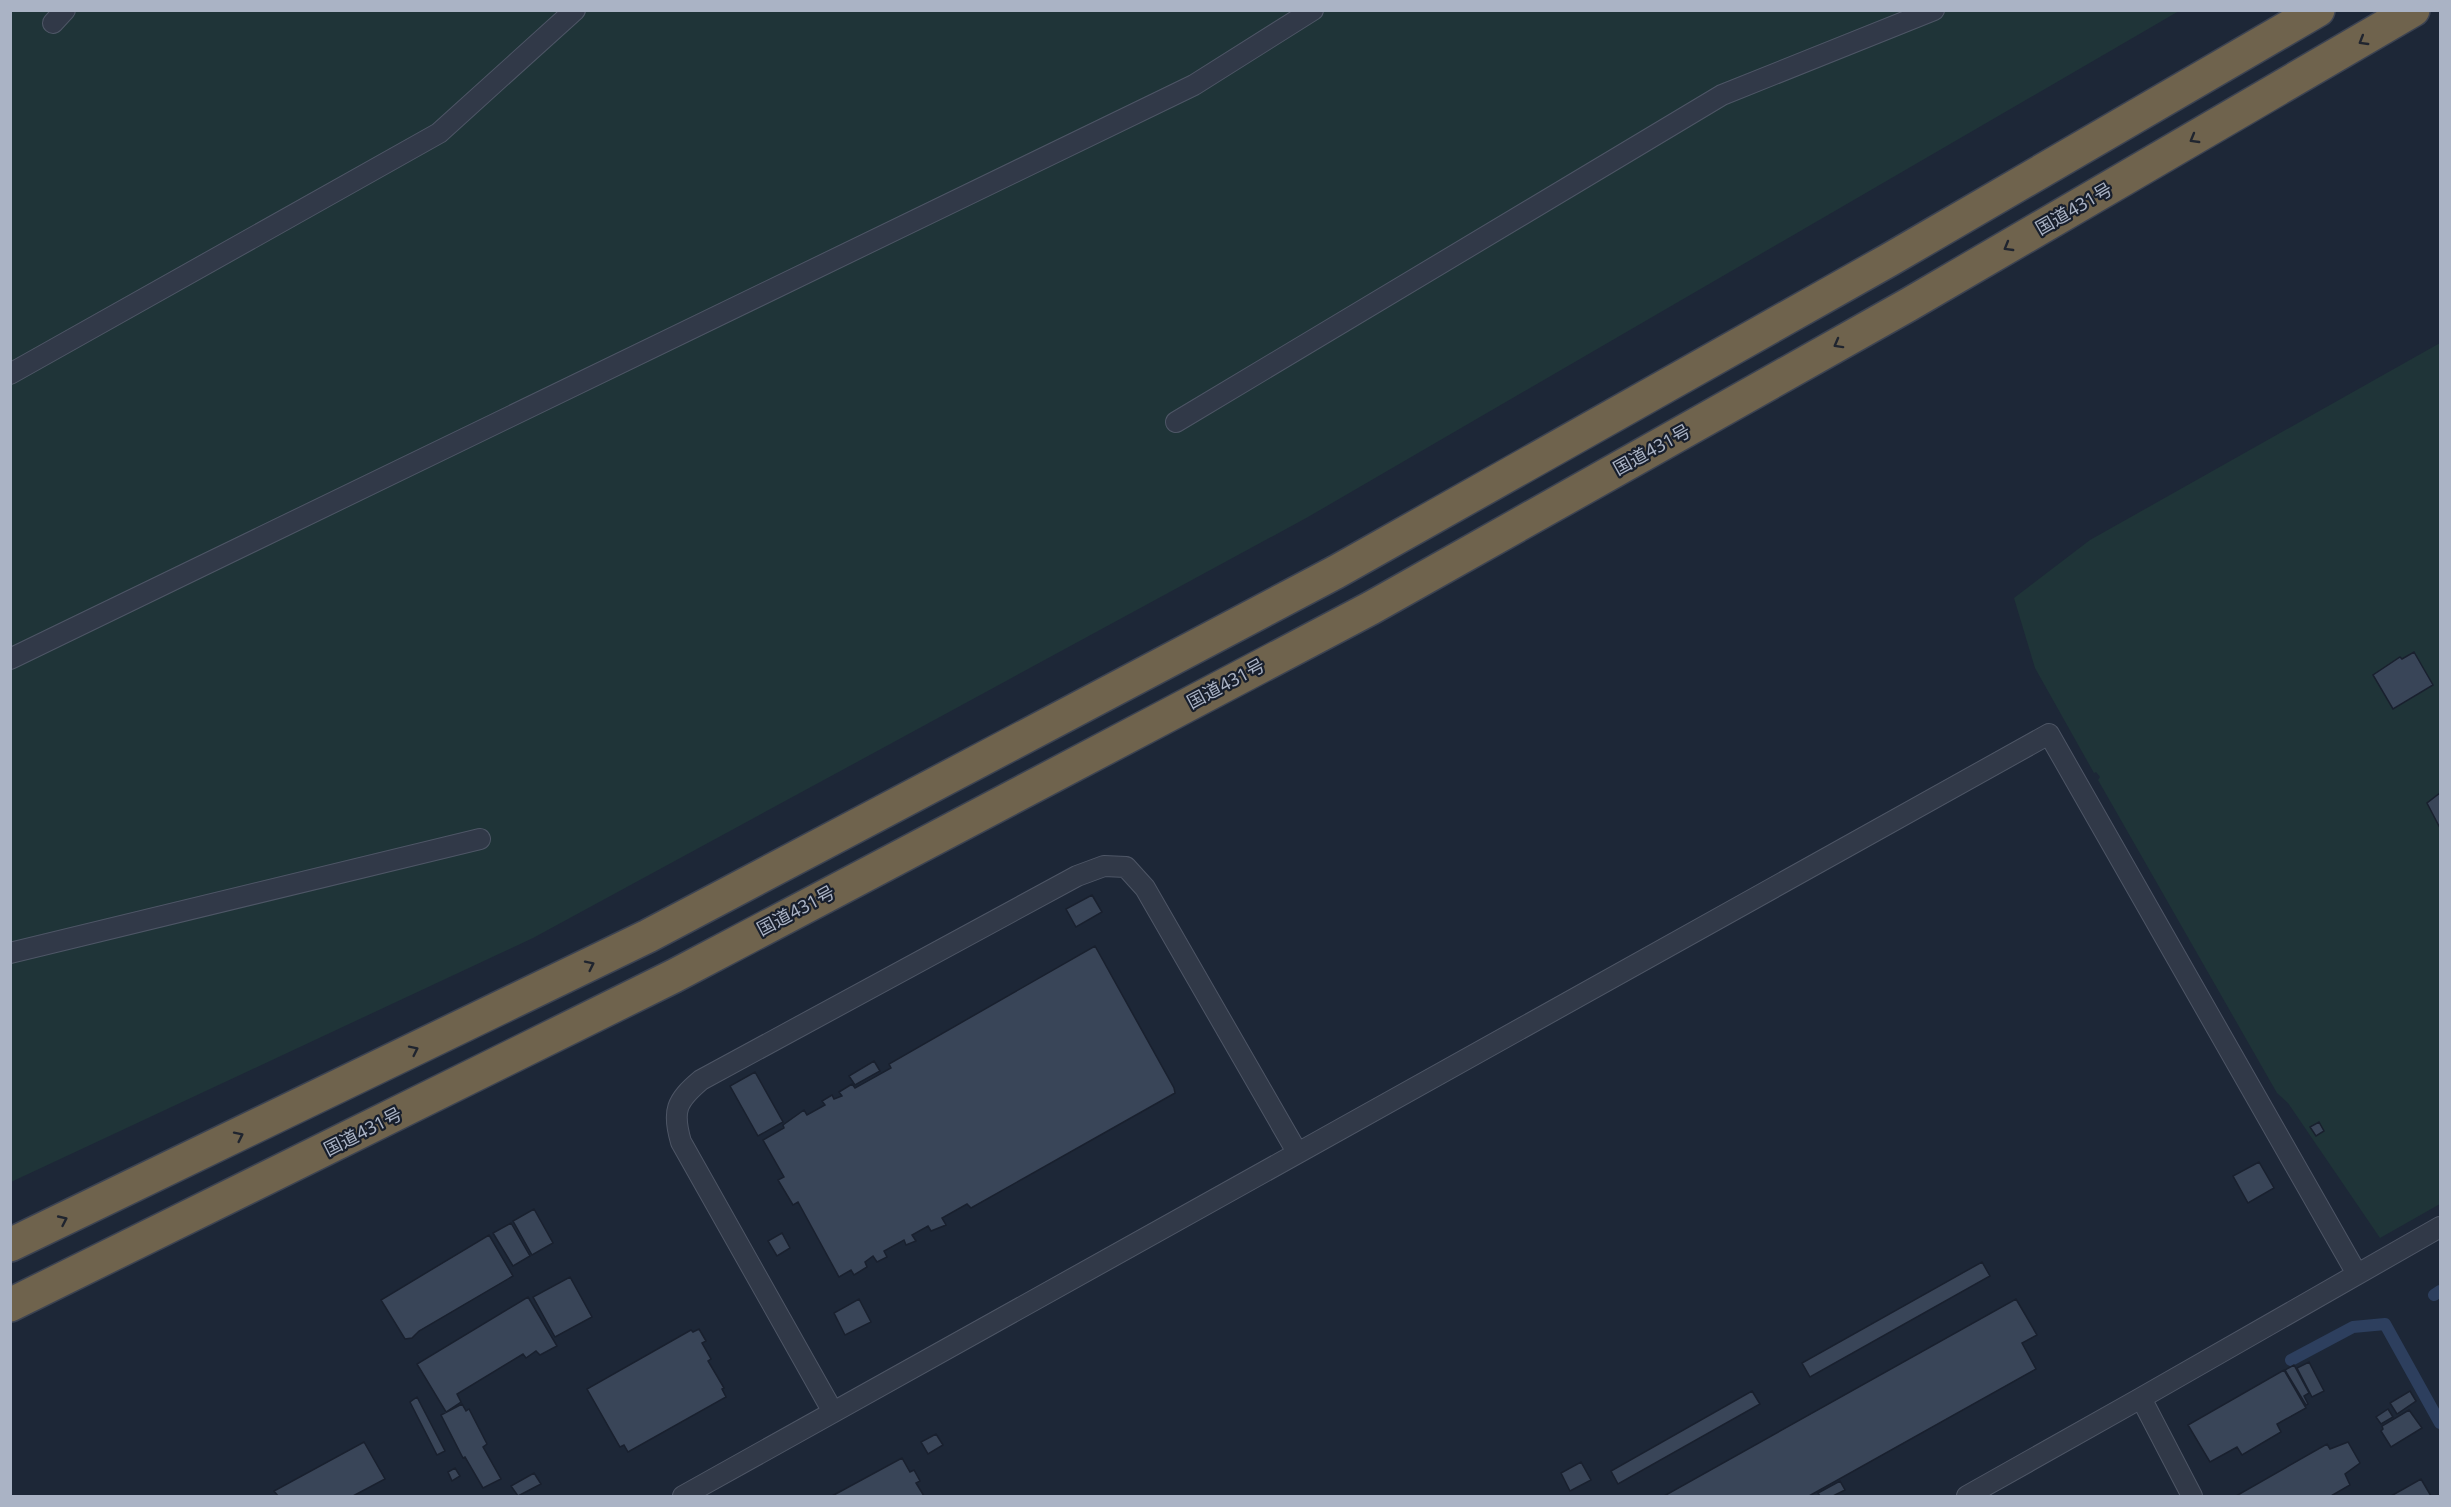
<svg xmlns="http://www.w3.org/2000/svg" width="2451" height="1507" font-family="'Noto Sans','Noto Sans JP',sans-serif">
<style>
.green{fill:#1f3438}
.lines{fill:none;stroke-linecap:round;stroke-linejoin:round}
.stream{stroke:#2d3f5e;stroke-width:12}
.building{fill:#394558;stroke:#19202e;stroke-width:1.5}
.lane-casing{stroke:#4e5666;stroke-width:22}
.highway-casing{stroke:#3c4352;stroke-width:36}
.lane{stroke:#313948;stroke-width:20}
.highway{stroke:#6f634d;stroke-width:33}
.oneway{stroke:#20252f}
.labels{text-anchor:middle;stroke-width:4.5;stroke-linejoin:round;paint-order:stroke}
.street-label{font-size:18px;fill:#aab3c5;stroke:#171e2c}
</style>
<rect width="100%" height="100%" fill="#1d2737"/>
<!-- green -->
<path class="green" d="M10,11H2179L1308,517L533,938L11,1182Z
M2440,343V1204L2380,1238L2288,1103L2277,1093L2098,780L2100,777L2096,772L2094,773L2035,668L2014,598L2090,540Z"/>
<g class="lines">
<!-- stream -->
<path class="stream" d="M2434,1295L2440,1291
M2291,1360L2353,1327L2385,1324L2440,1423"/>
</g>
<!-- building -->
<path class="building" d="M2414,652L2433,685L2393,709L2373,675L2400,657L2402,659Z
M2440,793V828L2427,803Z
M1092,895L1102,912L1076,927L1066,909Z
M1095,946L1174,1088L1175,1093L971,1208L967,1204L942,1218L946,1225L931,1231L928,1226L912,1235L916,1241L906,1245L904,1240L884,1251L887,1257L877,1262L873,1256L865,1262L867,1267L854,1275L851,1270L839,1277L798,1202L793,1205L778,1180L784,1177L763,1140L784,1128L783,1125L804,1110L807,1115L825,1105L822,1101L832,1095L834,1099L842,1096L839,1092L852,1084L855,1088L891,1068L889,1064Z
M874,1061L880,1071L855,1085L849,1076Z
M755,1072L783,1122L758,1136L730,1086Z
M2319,1122L2324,1131L2316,1136L2310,1127Z
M2259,1162L2274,1188L2248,1203L2233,1176Z
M534,1209L553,1243L532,1255L513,1221Z
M511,1223L530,1256L513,1266L493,1233Z
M782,1233L790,1248L777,1256L768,1241Z
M489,1235L513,1276L419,1331L412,1338L405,1339L381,1300Z
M1982,1262L1990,1276L1810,1377L1802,1363Z
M570,1277L592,1317L555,1337L533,1297Z
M528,1297L557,1346L540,1355L536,1351L526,1358L523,1354L457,1394L461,1402L446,1412L417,1364Z
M859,1299L871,1322L845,1335L834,1313Z
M2016,1299L2037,1335L2022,1343L2036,1369L1809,1496H1664Z
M699,1329L706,1341L702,1343L711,1359L708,1361L724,1388L722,1389L726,1397L628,1452L624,1445L620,1447L587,1389L691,1330L693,1332Z
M2309,1362L2324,1391L2312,1397L2297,1368Z
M2294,1365L2309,1393L2304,1396L2308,1404L2306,1405L2285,1370Z
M2284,1370L2306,1408L2277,1424L2281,1432L2242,1455L2237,1447L2210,1462L2188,1425Z
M1752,1391L1760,1404L1618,1484L1611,1471Z
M2410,1391L2416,1401L2397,1414L2390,1403Z
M417,1397L445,1451L437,1455L410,1402Z
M462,1404L466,1411L469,1409L487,1444L483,1447L501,1479L483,1488L465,1457L463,1458L441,1415Z
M2388,1409L2393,1417L2381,1424L2376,1417Z
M2409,1410L2422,1428L2391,1447L2381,1431L2383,1429L2382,1426Z
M936,1434L943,1445L928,1454L921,1442Z
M364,1442L385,1479L353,1496H278L274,1491Z
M2348,1442L2360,1463L2345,1474L2350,1485L2331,1496H2236L2327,1444L2330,1449Z
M902,1458L910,1472L914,1470L920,1481L916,1483L924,1496H832Z
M1581,1462L1591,1480L1570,1491L1561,1473Z
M455,1468L460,1476L452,1481L448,1472Z
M534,1473L541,1484L518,1496L511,1486Z
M2421,1479L2431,1496H2391Z
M1840,1481L1845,1490L1833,1496H1820L1818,1493Z"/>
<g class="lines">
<defs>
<path id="lane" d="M53,23L65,10
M10,374L439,133L575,10
M1176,422L1722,95L1934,10
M10,659L1194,85L1313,10
M10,953L480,839
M833,1412L681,1142C672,1111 676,1101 701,1080L1077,876L1104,866L1126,867L1145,888L1297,1152
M683,1496L2049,734L2357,1274
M1967,1496L2141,1398
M2192,1496L2141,1398L2440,1227"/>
<path id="highway" d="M10,1245L648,936L1336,572L1889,260L2318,10
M10,1305L674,976L1371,608L1908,305L2413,10"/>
</defs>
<!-- lane casing -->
<use href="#lane" class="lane-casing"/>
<!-- highway casing -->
<use href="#highway" class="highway-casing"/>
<!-- lane -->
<use href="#lane" class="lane"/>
<!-- highway -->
<use href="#highway" class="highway"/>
</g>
<!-- one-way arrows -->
<defs><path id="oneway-chevron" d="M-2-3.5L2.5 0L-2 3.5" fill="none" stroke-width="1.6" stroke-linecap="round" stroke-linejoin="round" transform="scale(1.5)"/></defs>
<g class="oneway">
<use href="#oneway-chevron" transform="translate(2363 41) rotate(149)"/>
<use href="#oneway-chevron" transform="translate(2194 139) rotate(150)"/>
<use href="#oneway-chevron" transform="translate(2008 247) rotate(150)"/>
<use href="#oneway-chevron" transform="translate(1838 344) rotate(151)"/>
<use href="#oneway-chevron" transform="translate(590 965) rotate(-26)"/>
<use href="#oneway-chevron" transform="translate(414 1050) rotate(-26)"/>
<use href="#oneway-chevron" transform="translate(239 1136) rotate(-26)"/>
<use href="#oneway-chevron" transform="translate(63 1220) rotate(-25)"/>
</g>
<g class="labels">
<!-- street labels -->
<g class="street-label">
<text transform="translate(2074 209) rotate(-30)" y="6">国道431号</text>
<text transform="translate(1652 450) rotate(-29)" y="6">国道431号</text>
<text transform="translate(1226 684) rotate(-28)" y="6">国道431号</text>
<text transform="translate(796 911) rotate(-28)" y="6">国道431号</text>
<text transform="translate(363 1132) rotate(-27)" y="6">国道431号</text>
</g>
</g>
<!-- border -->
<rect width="2451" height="1507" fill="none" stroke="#aab3c5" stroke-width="24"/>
</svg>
